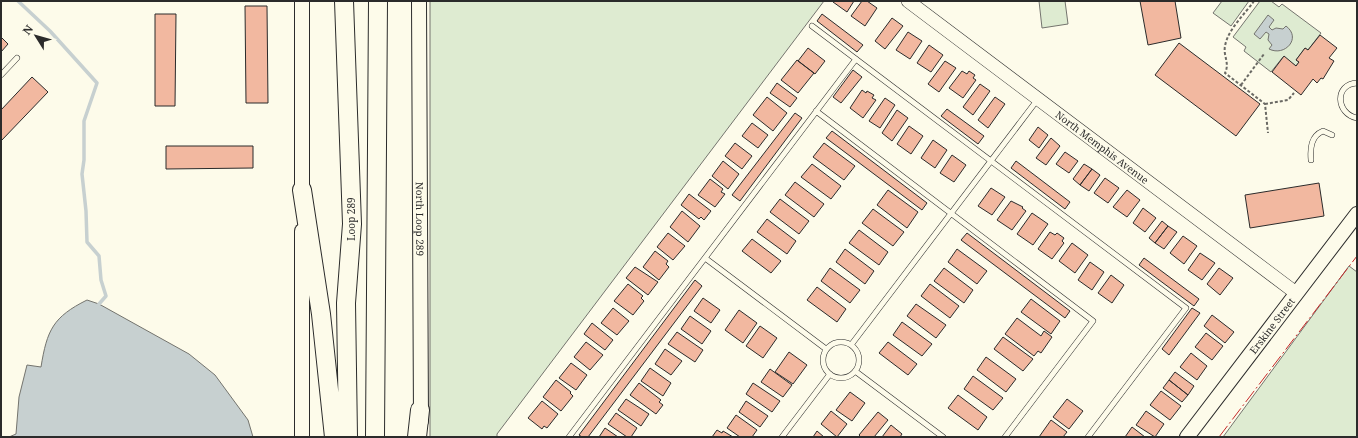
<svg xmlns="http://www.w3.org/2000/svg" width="1358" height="438" font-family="'Noto Serif',serif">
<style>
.green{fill:#deebd1;stroke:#74746e}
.water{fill:#c7d0d0;stroke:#74746e}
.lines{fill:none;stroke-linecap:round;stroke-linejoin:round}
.stream{stroke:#c7d0d0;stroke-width:3.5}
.building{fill:#f2b8a0;stroke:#2b2b2b}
.service-casing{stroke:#2b2b2b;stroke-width:6}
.tertiary-casing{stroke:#2b2b2b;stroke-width:14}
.secondary-casing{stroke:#2b2b2b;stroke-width:16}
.motorway-casing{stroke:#2b2b2b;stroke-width:20}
.path{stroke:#6a6964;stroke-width:2;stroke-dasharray:3 2;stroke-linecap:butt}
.service{stroke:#fdfbea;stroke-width:5}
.tertiary{stroke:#fdfbea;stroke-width:13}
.secondary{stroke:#fdfbea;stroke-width:14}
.motorway{stroke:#fdfbea;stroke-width:18}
.power{stroke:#c62828;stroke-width:1;stroke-dasharray:14 3 2 3;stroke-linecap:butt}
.labels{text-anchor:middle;stroke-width:3;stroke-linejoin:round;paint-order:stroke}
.street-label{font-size:10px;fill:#2b2b2b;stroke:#fdfbea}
</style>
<rect width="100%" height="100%" fill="#fdfbea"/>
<!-- green -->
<path class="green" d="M430,1H824L497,434V437H430Z
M1039,1H1065L1068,24L1042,28Z
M1222,1H1249L1231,26L1213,13Z
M1260,1H1271L1279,7L1282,4L1321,33L1308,50L1305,48L1296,60L1299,62L1296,66L1283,57L1271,72L1244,51L1246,47L1233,37Z
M1349,266L1357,272V437H1223Z"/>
<!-- water -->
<path class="water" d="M1268,15L1274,20L1269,27L1272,30L1276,28L1283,29L1286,26C1302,38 1285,57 1269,49L1272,45L1268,40L1269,34L1266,32L1260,39L1254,34Z
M87,300L99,304L189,354L215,375L248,420L253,437H9L16,434L19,397L27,365L41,367C47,330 53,317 87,300Z"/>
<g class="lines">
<!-- stream -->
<path class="stream" d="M18,1L50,31L97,83L84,121V160L82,174L86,211L87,242L99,256L101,280L106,296L99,304"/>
</g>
<!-- building -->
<path class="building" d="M834,1H854L847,12L833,2Z
M862,1H867L877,8L865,26L851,16Z
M1140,1H1175L1181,38L1148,45Z
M245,6H267L268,103H246Z
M155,14H176L175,106H155Z
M822,14L863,45L857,52L817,21Z
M892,18L903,26L885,49L875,41Z
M908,32L922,41L910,59L896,50Z
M1320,35L1337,48L1329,58L1334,61L1323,79L1321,78L1317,83L1313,79L1301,95L1272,72L1284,56L1296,66L1299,62L1296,60L1305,48L1308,50Z
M1,37L8,44L1,52Z
M1179,43L1260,104L1236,136L1155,75Z
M929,45L943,55L931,72L917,63Z
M808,48L825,61L815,74L798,61Z
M797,60L814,73L798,93L781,80Z
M945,61L956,68L939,92L928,84Z
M853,70L862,77L841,103L833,97Z
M962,71L967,74L969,71L975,75L973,78L976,80L963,98L949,88Z
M32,77L48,92L1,141V110Z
M777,83L797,98L790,107L770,93Z
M980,84L990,91L973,115L963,107Z
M862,90L866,93L867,91L874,95L872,98L876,100L863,118L850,108Z
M767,97L787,113L773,131L753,115Z
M995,97L1005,104L988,128L978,120Z
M885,98L895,105L880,128L869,121Z
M947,109L984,136L978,144L941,116Z
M897,110L908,118L892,141L882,133Z
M795,113L802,118L740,201L732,195Z
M752,123L768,135L758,148L742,136Z
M909,126L923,136L911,154L897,144Z
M1038,127L1048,135L1039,148L1029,140Z
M832,131L927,203L922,210L826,138Z
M1051,138L1060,146L1046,165L1036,158Z
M933,140L947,150L935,168L921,158Z
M735,143L752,156L742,169L725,156Z
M824,143L855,166L844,180L813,157Z
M166,146H253V168L166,169Z
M1065,152L1078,161L1069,173L1056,164Z
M952,155L966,165L954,182L940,173Z
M723,161L739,174L728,189L712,176Z
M1016,161L1070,202L1065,209L1011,168Z
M812,164L841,186L831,199L801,177Z
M1084,164L1092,169L1080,185L1073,179Z
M1092,169L1100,175L1089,191L1080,185Z
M1105,178L1119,188L1108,203L1094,193Z
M710,179L723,189L721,192L725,194L715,207L698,195Z
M795,182L824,204L814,217L785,195Z
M1319,183L1324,216L1250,228L1245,195Z
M991,188L1005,197L992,215L978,206Z
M888,190L918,212L907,228L877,205Z
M1127,190L1140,200L1127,217L1113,207Z
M689,194L711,211L704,220L701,217L699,219L681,205Z
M780,199L809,221L799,234L770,212Z
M1011,201L1023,207L1022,208L1026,211L1012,230L997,220Z
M1143,208L1156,218L1145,232L1133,223Z
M873,209L904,232L893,246L862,223Z
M682,211L700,226L688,242L670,227Z
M1032,213L1048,224L1033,245L1017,234Z
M767,219L796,241L787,254L757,232Z
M1162,221L1168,226L1155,243L1149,238Z
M1168,226L1177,232L1164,249L1155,243Z
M859,230L888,252L879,265L849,243Z
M1050,232L1055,235L1057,233L1064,238L1062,241L1064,243L1052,259L1038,249Z
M668,233L685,246L673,260L657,247Z
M967,233L1070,311L1065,318L961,240Z
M1183,236L1197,246L1184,264L1170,253Z
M752,239L781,261L771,273L742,251Z
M1072,243L1088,255L1075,273L1059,261Z
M845,249L874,271L865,284L836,262Z
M957,249L987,271L977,284L948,262Z
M655,251L668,261L666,264L669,267L659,280L643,267Z
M1200,253L1215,263L1202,280L1188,270Z
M1144,258L1199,299L1194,306L1139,265Z
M1090,262L1104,272L1092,290L1078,280Z
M635,267L658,282L648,295L626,278Z
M830,268L860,290L850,303L821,281Z
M944,268L973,290L964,303L934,281Z
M1219,268L1233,278L1220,295L1207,284Z
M1111,275L1124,285L1112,303L1098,293Z
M695,280L702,286L588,437H582L579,435Z
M628,284L643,296L641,298L644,301L633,315L614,301Z
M930,284L959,306L950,318L921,296Z
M817,287L846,309L837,322L807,300Z
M703,298L720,310L711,323L694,311Z
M1031,299L1060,321L1051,334L1021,312Z
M916,304L946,325L936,338L907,316Z
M613,308L629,321L617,335L601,323Z
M1192,308L1200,313L1169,355L1162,349Z
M739,310L757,323L743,343L725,330Z
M1212,315L1234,332L1225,343L1204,326Z
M690,316L711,331L702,344L681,329Z
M1017,318L1041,336L1044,331L1052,337L1041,353L1038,351L1034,356L1005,334Z
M902,322L932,344L922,356L893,335Z
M592,323L613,340L605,350L584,334Z
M760,326L777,338L763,358L746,346Z
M677,332L703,350L695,362L668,344Z
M1206,333L1223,346L1212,360L1195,347Z
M1003,337L1033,359L1023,371L994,349Z
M586,342L603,355L590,370L574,357Z
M888,342L917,364L908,375L879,353Z
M665,349L682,361L671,375L655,364Z
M789,352L807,365L793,384L775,372Z
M1191,353L1207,366L1197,380L1180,367Z
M986,357L1016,379L1006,392L977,370Z
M571,363L587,375L576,390L559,378Z
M650,368L671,383L663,396L641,381Z
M770,369L792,385L783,397L761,382Z
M1175,372L1194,386L1188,395L1169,380Z
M973,376L1003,398L993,410L964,389Z
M556,380L571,392L570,393L573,396L561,411L543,397Z
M1169,380L1188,395L1182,402L1163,388Z
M639,383L661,400L659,402L663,405L656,414L630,395Z
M753,383L780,401L772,412L746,394Z
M1161,391L1181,406L1170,420L1150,405Z
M850,392L865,403L852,421L836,410Z
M958,395L987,417L978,430L948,408Z
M626,399L649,414L641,426L618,410Z
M1067,399L1083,411L1069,429L1053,417Z
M542,401L558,414L547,428L544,426L542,429L528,418Z
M746,401L768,416L760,427L739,412Z
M831,411L847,424L837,437L821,424Z
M1146,411L1164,424L1155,437L1136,425Z
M878,412L888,420L874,437H861L859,435Z
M616,413L637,428L631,437H627L608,424Z
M736,415L757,430L752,437H740L727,428Z
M1051,420L1067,432L1063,437H1039Z
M891,425L902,434L900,437H882Z
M1132,427L1145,437H1125Z
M605,428L618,437H599Z
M717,430L722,433L723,431L733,437H712Z
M817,431L824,437H813Z"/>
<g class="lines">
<defs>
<path id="service" d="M812,26L1186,308L1088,437
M1,75L17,58
M1357,83C1334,84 1336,114 1357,118
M816,111L1093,321L1005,437
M1311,160C1310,148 1311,136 1323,131L1332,135
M705,258L826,349
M823 360a18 18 0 1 1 36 0a18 18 0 1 1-36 0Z
M851,345L1038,99
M855,371L943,437
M569,437L856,59
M782,437L830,374"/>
<g id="tertiary">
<path id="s1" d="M908,1L1296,293"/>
</g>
<g id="secondary">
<path d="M302,1V201"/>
<path id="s2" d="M419,1L421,421"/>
<path d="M302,231V437"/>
<path id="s3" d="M1187,437L1357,214"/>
</g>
<path id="motorway" d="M344,1L352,224L346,303L348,437
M302,190L321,314L334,437
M375,437L378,1
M417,437L420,410"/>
</defs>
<!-- service casing -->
<use href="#service" class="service-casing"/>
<!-- tertiary casing -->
<use href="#tertiary" class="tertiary-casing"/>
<!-- secondary casing -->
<use href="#secondary" class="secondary-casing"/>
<!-- motorway casing -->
<use href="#motorway" class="motorway-casing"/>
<!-- path -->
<path class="path" d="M1254,1C1245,14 1228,29 1225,46C1223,56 1230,63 1225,73L1265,104L1268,133
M1241,85L1264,54
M1265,104L1288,100L1294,93"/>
<!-- service -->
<use href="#service" class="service"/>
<!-- tertiary -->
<use href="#tertiary" class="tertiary"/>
<!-- secondary -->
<use href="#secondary" class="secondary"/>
<!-- motorway -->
<use href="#motorway" class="motorway"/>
<!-- power -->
<path class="power" d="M1219,437L1357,256"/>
</g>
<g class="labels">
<!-- street labels -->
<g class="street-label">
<text dy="4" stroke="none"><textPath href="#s1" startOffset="243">North Memphis Avenue</textPath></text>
<text transform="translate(351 219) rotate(-90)" y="4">Loop 289</text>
<text dy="4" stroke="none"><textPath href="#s2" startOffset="218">North Loop 289</textPath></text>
<text dy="4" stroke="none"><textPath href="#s3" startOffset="140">Erskine Street</textPath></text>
</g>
</g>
<!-- border -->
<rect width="1358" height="438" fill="none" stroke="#2b2b2b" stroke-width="4"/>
<!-- north arrow -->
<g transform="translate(36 36) rotate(307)" stroke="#fdfbea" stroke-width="3" paint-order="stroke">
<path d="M0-3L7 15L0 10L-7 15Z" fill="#2b2b2b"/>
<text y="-6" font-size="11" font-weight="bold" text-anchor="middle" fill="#2b2b2b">N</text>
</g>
</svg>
